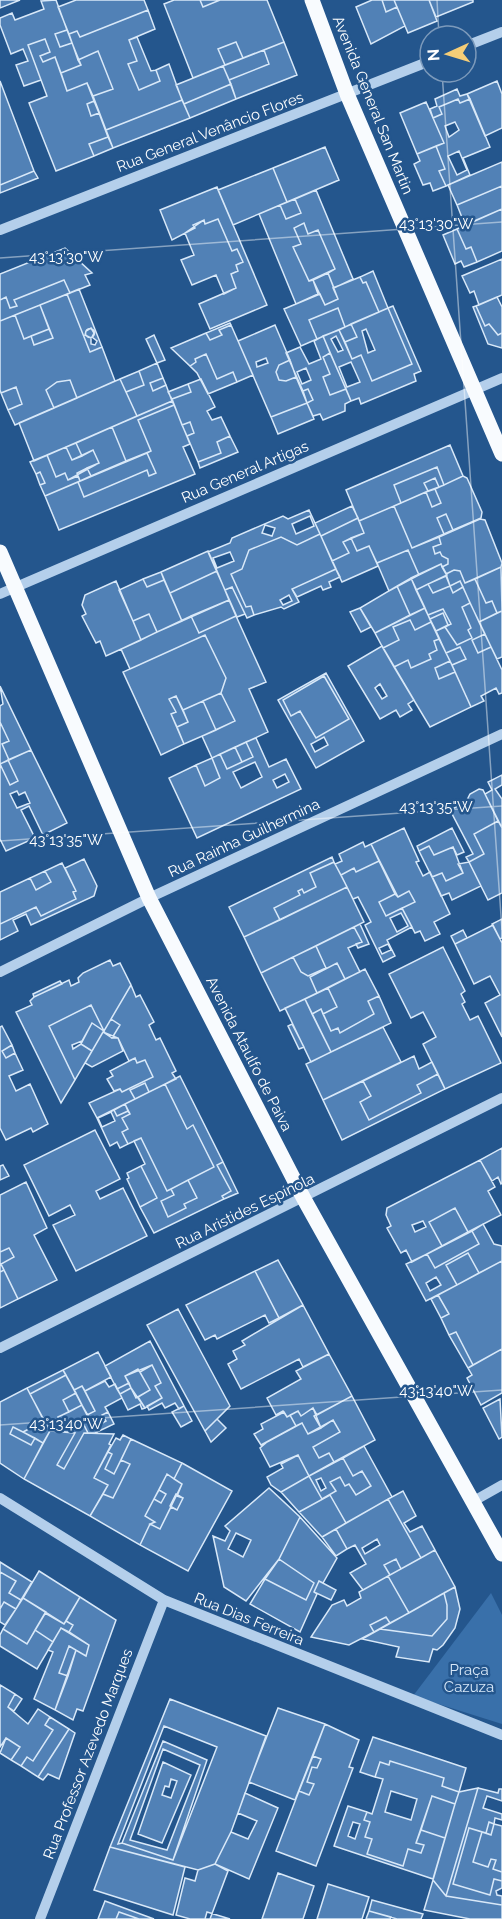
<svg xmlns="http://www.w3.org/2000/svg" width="502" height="1919" font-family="Raleway,sans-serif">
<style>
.green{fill:#3970aa}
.building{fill:#5181b6;stroke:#d8e8f8;stroke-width:1.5;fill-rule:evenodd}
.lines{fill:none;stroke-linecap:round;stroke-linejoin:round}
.minor{stroke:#b4cfeb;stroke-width:10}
.major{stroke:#f8fbfe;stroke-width:15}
.ticks{fill:none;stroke:#fff;stroke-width:1.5;stroke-opacity:0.45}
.labels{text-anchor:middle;stroke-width:5;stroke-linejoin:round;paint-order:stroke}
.street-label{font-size:15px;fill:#fff;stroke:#24568d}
.park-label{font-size:15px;fill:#d8e8f8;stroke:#24568d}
.ticks-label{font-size:15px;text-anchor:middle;fill:#fff;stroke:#24568d;stroke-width:5;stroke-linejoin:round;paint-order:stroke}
</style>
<rect width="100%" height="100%" fill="#24568d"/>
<!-- green -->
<path class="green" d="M491,1593L502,1615V1724L413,1696Z"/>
<!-- building -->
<path class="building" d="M0,0H20L0,8Z
M56,0L67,30L55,34L60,47L72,43L81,65L61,73L55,57L43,62L40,56L50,52L45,39L28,45L41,80L24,86L16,65L28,61L23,49L11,54L0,25V18L12,13L15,20L44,9L41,1Z
M76,0H144L148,10L80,37L77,31L69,34L58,7Z
M174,0H200L203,7L220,0H267L284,42L243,58L236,42L218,49L225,65L193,78L164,4Z
M200,0H220L203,7Z
M372,0H382L386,12L397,7L405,26L371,44L356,7Z
M382,0H394L397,7L386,12Z
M394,0H429L437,21L408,33Z
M429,0H473V2L436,17Z
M148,10L155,29L129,40L137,61L128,64L139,90L160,81L156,70L169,64L182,100L106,130L93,96L113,89L98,51L78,60L69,34L77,31L80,37Z
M67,30L72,43L60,47L55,34Z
M137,37L151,71L156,70L160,81L139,90L128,64L137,61L129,40Z
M45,39L50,52L40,56L43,62L55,57L67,91L87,83L94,101L87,104L91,116L99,113L108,137L89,144L94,156L56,171L29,103L47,96L28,45Z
M236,42L243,58L225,65L218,49Z
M284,42L297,75L236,99L229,80L269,64L264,50Z
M264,50L269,64L229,80L223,66Z
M98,51L113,89L93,96L87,83L67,91L61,73L81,65L78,60Z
M223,66L231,84L184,104L176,85Z
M0,81L34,171L0,185Z
M497,81L502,94V128L485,136L467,94Z
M231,84L236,99L190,118L184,104Z
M457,89L460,96L467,94L470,99L460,103L458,99L439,107L442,114L433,118L430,109L437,106L435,99Z
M458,99L460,103L470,99L490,147L463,158L470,175L446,186L439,171L445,169L436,146L444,143L433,118L442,114L439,107ZM455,122L459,130L449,137L445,126ZM459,151L467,170L457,175L448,156Z
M182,100L190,118L113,148L106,130Z
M94,101L99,113L91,116L87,104Z
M426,102L444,143L417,154L400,113Z
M108,137L113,148L94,156L89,144Z
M436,146L445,169L439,171L446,186L433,191L430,183L423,185L414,164L420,161L417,154Z
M325,147L339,180L287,202L273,168Z
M502,162V186L457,205L448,185Z
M273,168L287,202L233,225L218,190Z
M34,171L38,178L0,193V185Z
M502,186V209L465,225L457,205Z
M217,187L267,305L210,329L199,304L236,288L231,274L238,271L236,265L243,262L237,249L232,251L218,219L205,224L204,220L193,225L195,228L172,240L160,210Z
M316,190L353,279L334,288L328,273L335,269L318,230L308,234L304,223L294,228L301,244L293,247L309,281L313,280L318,294L296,304L259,214L280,205L286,219L301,213L295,199Z
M295,199L301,213L286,219L280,205Z
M502,209V251L477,262L471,247L466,249L457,229Z
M218,219L232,251L237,249L243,262L236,265L238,271L231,274L236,288L224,294L216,275L192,285L181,260L194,255L185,233L204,220L205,224Z
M304,223L308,234L318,230L335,269L309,281L293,247L301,244L294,228Z
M457,229L466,249L471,247L477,262L464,267L461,261L455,264L443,235Z
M65,248L92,273L85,275L90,285L70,293L64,280L14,300L17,306L10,308L6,297L0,300V274Z
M502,259V295L479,305L474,291L470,293L462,276Z
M373,271L388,308L379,312L366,282L363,283L360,277Z
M328,273L338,299L325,305L313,280Z
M360,277L363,283L366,282L379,312L345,327L338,308L309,320L317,339L301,346L284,309L320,294L325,305L338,299L333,288Z
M64,280L70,293L0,321V300L6,297L10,308L17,306L14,300Z
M79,289L102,347L90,352L67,294ZM91,328L94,333L92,337L97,341L95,345L91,344V338L85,335L86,331Z
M67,294L90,352L102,347L115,381L77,398L70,380L57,382L46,390L54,408L15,425L8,410L22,404L16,387L1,393L0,390V321L15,315L24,339L31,336L34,345L53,338L40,305Z
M497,297L502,307V333L498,335L489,324L485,326L476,306Z
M40,305L49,329L24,339L15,315Z
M393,306L421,371L414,374L416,381L361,404L359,398L351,401L323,336L339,330L352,359L361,355L372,381L412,364L388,308ZM336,336L343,350L338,352L331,339ZM351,362L360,382L347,387L339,367Z
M476,306L485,326L489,324L498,335L502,333V348L488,344L473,307Z
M338,308L345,327L317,339L309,320Z
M388,308L412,364L372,381L361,355L352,359L345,342L357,337L351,324ZM366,329L375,350L368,353L362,331Z
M230,323L231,325L219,330L222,335L210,340L206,333Z
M351,324L357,337L345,342L339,330Z
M231,325L253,375L237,382L233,372L217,379L206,354L195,359L196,362L190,366L171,348L206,333L210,340L222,335L219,330Z
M275,325L290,360L279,365L276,372L279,380L286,381L296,377L307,403L271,417L238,341ZM266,358L268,363L257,367L256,362Z
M85.5 333a4.5 4.5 0 1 1 9 0a4.5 4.5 0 1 1-9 0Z
M49,329L53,338L34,345L31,336Z
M154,335L165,360L157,363L146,339Z
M323,336L330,353L323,357L330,374L323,377L330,395L346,389L351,401L345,404V411L323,420L320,414L313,416L307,403L313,400L308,389L303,391L286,353L300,347L309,364L321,359L314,341ZM306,368L311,380L302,384L297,372Z
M330,353L346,389L330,395L323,377L330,374L323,357Z
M206,354L217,379L233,372L237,382L208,394L197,373L190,366L196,362L195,359Z
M290,360L296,377L286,381L279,380L276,372L279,365Z
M157,363L163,378L150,383L153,391L166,385L172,401L137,416L126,392L144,385L139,371Z
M139,371L144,385L126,392L120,379Z
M163,378L166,385L153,391L150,383Z
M120,379L137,416L34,461L19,423Z
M201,379L215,407L207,411L212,420L221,417L230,436L217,442L221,453L198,462L187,436L194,433L190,422L182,425L172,399L191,392L188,384Z
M70,380L77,398L54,408L46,390L57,382Z
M188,384L191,392L172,399L168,392Z
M16,387L22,404L8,410L1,393Z
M308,389L313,400L307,403L303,391Z
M172,401L174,405L138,420L151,451L126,461L112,427Z
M307,403L314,419L278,434L271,417Z
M174,405L190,444L183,447L195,474L59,530L45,496L78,482L84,497L147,470L149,476L156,473L147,453L151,451L138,420Z
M190,422L194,433L187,436L182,425Z
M112,427L126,461L91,476L87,468L99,463L93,450L82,456L76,443Z
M230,436L238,452L200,468L198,462L221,453L217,442Z
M76,443L82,456L72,460L66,447Z
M450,445L463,476L444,485L437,467L394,485L401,503L359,521L346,490Z
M66,447L72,460L93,450L99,463L68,480L65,473L56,477L47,455Z
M147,453L156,473L149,476L147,470L84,497L78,482Z
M47,455L56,477L65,473L68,480L78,476L80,481L45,496L40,485L45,483L40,472L36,474L30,462Z
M437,467L444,485L439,487L435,478L424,483L428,491L401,503L394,485Z
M87,468L91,476L80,481L77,473Z
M40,472L45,483L40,485L36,474Z
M463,476L467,478L482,512L481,518L453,530L446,514L437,518L444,534L412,548L394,506L426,492L432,507L441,503L435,489Z
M435,478L439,487L428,491L424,483Z
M435,489L441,503L432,507L426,492Z
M352,506L358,518L321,536L315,523Z
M394,506L412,548L439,537L441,544L433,547L435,554L440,552L442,556L448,559V564L442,567L441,564L419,575L408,550L377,563L369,546L357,551L351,538L364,533L359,521Z
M309,510L320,534L297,545L281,537L249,550L242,569L231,574L246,607L251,606L254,615L247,618L232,587L225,590L208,552L230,543L232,538L283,516L288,519ZM310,516L314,526L296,534L292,524ZM265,525L275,528L272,536L262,533ZM230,552L234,561L217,568L213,558Z
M446,514L453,530L444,534L437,518Z
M358,518L364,533L343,542L349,553L332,561L321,536Z
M480,519L485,520L502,563L501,567L465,583L460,571L454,570L446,574L442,567L448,564V559L442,556L440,552L435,554L433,547L441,544L439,537Z
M320,534L336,569L292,589L299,602L284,609L281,607L254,615L251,606L246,607L231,574L242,569L249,550L281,537L297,545ZM289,595L292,601L283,605L280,600Z
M351,538L357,551L369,546L378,566L342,582L332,561L349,553L343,542Z
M408,550L419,575L389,591L377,563Z
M208,551L217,571L170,593L161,572Z
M441,564L447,575L416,590L411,578Z
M501,567L502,611L497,613L492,601L486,603L475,579Z
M336,569L340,577L329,582L331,587L323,590L321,586L297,597L292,589Z
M454,570L460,571L465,583L475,579L486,603L492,601L497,613L479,622L460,581L450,586L446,574Z
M217,571L229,600L182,621L170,593Z
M161,572L164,580L147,587L143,579Z
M446,576L450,586L433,593L428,584Z
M411,578L425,608L410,615L397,586Z
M143,579L147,587L164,580L182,621L157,632L149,614L133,621L119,590Z
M116,581L141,640L106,656L100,641L96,643L82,616L86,614L82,605L85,595Z
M460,581L463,587L453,593L450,586Z
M428,584L433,593L450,586L453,593L463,587L470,603L462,607L471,628L468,630L472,638L457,645L445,627L451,624L443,609L428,615L416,590Z
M397,586L410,615L375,633L360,608Z
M232,587L245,614L237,617L225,590Z
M229,600L236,616L199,633L191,616Z
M470,603L485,634L472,640L478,653L491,647L502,670V693L499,694L496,688L481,696L484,701L471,707L452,665L466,659L460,647L446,653L436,631L445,627L457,645L472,638L468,630L471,628L462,607Z
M360,608L371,627L361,632L350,612Z
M425,608L431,622L415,630L410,620L393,627L399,640L383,648L375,633Z
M443,609L451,624L448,625L443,613L430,619L428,615Z
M502,611V657L497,659L479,622Z
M443,613L448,625L436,631L430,619Z
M149,614L157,632L141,640L133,621Z
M191,616L199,633L236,616L266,682L249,689L268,732L212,758L202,736L235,721L221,693L226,678L205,635L130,669L121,649Z
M410,620L415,630L431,622L439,639L434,641L437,650L429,654L431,659L411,668L408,660L394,667L383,648L399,640L393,627Z
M485,634L491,647L478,653L472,640Z
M205,635L226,678L221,693L183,710L176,696L169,699L176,712L171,714L184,744L161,755L123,672Z
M439,639L450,661L435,668L439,679L455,672L471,707L430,727L394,667L408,660L411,668L431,659L429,654L437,650L434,641Z
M382,646L414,700L408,704L412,710L400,717L396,710L380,719L348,666ZM380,684L387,696L382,699L375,688Z
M460,647L466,659L452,665L446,653Z
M450,661L455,672L439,679L435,668Z
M326,673L364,741L316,768L278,700ZM324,676L349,719L316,738L300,711L291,716L283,700ZM324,737L328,745L315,752L311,744Z
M324,676L349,719L316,738L300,711L291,716L283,700Z
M0,686L31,750L9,760L2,744L9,741L0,722V706L3,704Z
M221,693L235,721L216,730L203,701Z
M176,696L188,722L177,727L171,714L176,712L169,699Z
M203,701L216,730L184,744L177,727L188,722L183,710Z
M0,722L9,741L2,744L9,760L0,764Z
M256,738L269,767L286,759L301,789L197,838L169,778L196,765L205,786L220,778L212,758L220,754L227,769L253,757L246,742ZM255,762L262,777L241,788L233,772ZM285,774L289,782L277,788L273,780Z
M246,742L253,757L242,762L235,747Z
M235,747L242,762L227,769L220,754Z
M31,750L67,823L43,835L29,806L21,810L35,838L6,851L0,839V764L10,785L18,781L8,760ZM17,791L19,795L25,792L30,803L17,808L10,794Z
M212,758L220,778L205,786L196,765Z
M8,760L18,781L10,785L0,764Z
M502,775V785L495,789L502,799V828L485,794L492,790L488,782Z
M479,789L483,790L498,821L474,834L484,854L469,862L466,857L473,854L450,810L466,802L470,794Z
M498,821L502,828V893L488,900L469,862L484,854L474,834Z
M404,828L419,861L416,862L423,876L430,872L450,914L434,922L440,934L425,941L420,931L415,933L402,908L415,902L409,891L398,897L371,844Z
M452,828L464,852L457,855L453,847L434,855L429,846L419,851L417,846Z
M363,842L365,847L371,844L379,861L356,872L354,868L341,875L335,864L342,861L339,854Z
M429,846L434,855L453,847L463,873L446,881L442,873L432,877L419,851Z
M332,857L334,862L310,873L316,887L304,893L302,889L298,891L300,895L274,908L280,920L244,937L229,907Z
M84,859L97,886L94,896L31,925L26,914L13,920L18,931L0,940V924L36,907L41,916L76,899L73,892L76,891L65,868Z
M379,861L395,894L379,902L386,916L402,908L412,927L387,940L395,956L383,962L365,925L371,922L358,897L353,899L341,875L354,868L356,872ZM401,913L408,926L397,932L390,918ZM388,944L391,950L382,954L379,948Z
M334,862L347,887L280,920L274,908L300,895L298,891L302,889L304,893L316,887L310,873Z
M469,862L481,886L452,900L449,893L441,896L432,877L442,873L446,881L463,873L458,864Z
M62,863L76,891L73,892L76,899L41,916L36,907L0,924V892L30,878L36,890L51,882L45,871Z
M45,871L51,882L36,890L30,878Z
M347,887L364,922L261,973L244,937Z
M409,891L415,902L386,916L379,902L395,894L398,897Z
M502,919V938L500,939L492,924Z
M360,924L369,944L358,948L356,944L362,942L354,927Z
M493,925L502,943V1037L485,1003L500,995L490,976L474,984L455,944Z
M354,927L362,942L348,948L360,972L345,979L337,963L310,977L317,993L280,1011L261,973L293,957L301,972L308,976L326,968L316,946Z
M463,930L467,938L455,944L451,936Z
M316,946L326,968L308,976L301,972L293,957Z
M443,947L465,991L461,994L465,1002L462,1004L470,1020L478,1016L501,1063L445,1089L423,1044L436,1037L423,1012L411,1018L389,974Z
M110,960L113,966L120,963L131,985L104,1031L91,1005L49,1026L75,1080L61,1103L16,1012L32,1005L30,1001L34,997L69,980L71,986L79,982L78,978L83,973Z
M337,963L345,979L317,993L310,977Z
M365,969L379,996L368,1001L374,1014L340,1033L338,1028L331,1031L323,1014L337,1007L328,988Z
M60,981L62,984L34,997L33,994Z
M131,985L136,997L140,995L154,1022L149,1025L156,1040L160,1038L176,1071L172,1073L176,1079L149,1092L145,1083L130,1090L135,1099L97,1118L89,1103L120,1089L122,1092L153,1077L145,1060L137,1063L135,1058L129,1061L118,1038H112L120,1025L111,1019Z
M328,988L337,1007L323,1014L321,1009L312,1014L305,999Z
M379,996L391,1023L331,1052L312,1014L321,1009L331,1031L338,1028L340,1033L374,1014L368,1001Z
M305,999L331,1052L311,1062L285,1008Z
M91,1005L104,1031L92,1023L82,1041L72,1045L73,1049L81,1044L92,1051L75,1080L49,1026Z
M111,1019L120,1025L112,1038L103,1032L92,1051L81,1044L92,1023L104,1031Z
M292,1024L304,1047L299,1049L288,1026Z
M2,1026L12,1045L2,1051L6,1058L15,1053L23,1070L9,1076L16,1091L30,1084L48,1124L33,1132L31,1128L6,1140L0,1128V1027Z
M383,1027L401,1062L323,1100L306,1064Z
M103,1032L118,1038L123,1051L92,1067L85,1063Z
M12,1045L15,1053L6,1058L2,1051Z
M414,1056L419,1069L432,1062L438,1074L417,1085L421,1093L369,1120L360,1102L371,1096L363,1081Z
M135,1058L137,1063L145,1060L153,1077L122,1092L120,1089L114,1091L107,1079L113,1076L110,1071Z
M438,1074L445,1089L342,1140L323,1100L363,1081L371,1096L360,1102L369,1120L421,1093L417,1085Z
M180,1076L223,1162L217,1165L231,1191L222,1196L224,1199L154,1233L140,1207L157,1198L141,1166L145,1164L134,1141L141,1138L167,1191L171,1189L174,1195L161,1201L168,1217L186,1208L184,1204L197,1198L188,1180L214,1167L193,1125L187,1129L165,1084Z
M145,1083L149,1092L135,1099L130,1090Z
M165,1084L187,1129L193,1125L214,1167L167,1191L141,1138L128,1144L122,1132L128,1129L122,1118L130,1114L125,1104Z
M125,1104L128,1111L117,1116L114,1110Z
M114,1110L117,1116L128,1111L130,1114L122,1118L128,1129L122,1132L128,1144L120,1148L117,1142L110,1146L97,1118ZM111,1112L115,1121L102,1127L98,1118Z
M95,1130L120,1179L96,1191L100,1199L123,1188L147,1236L76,1271L53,1225L75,1215L70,1205L49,1216L24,1165Z
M502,1148V1183L501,1184L498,1177L492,1181L480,1160Z
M480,1160L495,1187L488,1191L501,1215L468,1232L455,1208L429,1222L442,1246L412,1262L406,1250L401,1253L387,1228L391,1226L386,1215L387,1208ZM423,1221L426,1227L415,1232L412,1225Z
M223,1162L238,1193L224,1199L222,1196L231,1191L217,1165Z
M3,1165L9,1176L0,1180V1166Z
M141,1166L157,1198L140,1207L127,1179L129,1178L127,1173Z
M188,1180L197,1198L184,1204L186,1208L168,1217L161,1201L174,1195L171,1189Z
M26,1182L47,1228L34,1235L57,1280L18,1299L1,1264L14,1257L9,1248L0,1252V1195Z
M455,1208L468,1232L442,1246L429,1222Z
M483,1224L494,1244L502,1246V1261L479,1273L468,1253L446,1265L457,1285L426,1301L406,1264L427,1254L435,1268L479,1244L472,1231ZM436,1277L441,1285L430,1291L426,1283Z
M472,1231L479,1244L435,1268L427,1254Z
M9,1248L14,1257L1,1264L4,1270L0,1272V1252Z
M468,1253L479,1273L457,1285L446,1265Z
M278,1260L303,1305L279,1318L255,1271Z
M502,1261V1349L473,1365L456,1332L449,1335L441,1318L449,1314L438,1295Z
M4,1270L18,1299L0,1308V1272Z
M255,1271L279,1318L269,1323L265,1315L217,1339L215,1335L205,1340L186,1305Z
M438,1295L449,1314L441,1318L431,1299Z
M303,1305L329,1354L303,1367L299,1359L241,1389L228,1364L237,1359L233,1351L245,1345L242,1341Z
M178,1309L230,1406L205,1431L147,1325Z
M456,1332L473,1365L468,1368L449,1335Z
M150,1341L184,1406L179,1409L175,1403L165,1408L162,1403L149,1410L147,1406L162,1398L155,1386L161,1383L152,1365L125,1376L129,1383L117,1389L105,1366Z
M502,1349V1393L481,1405L467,1378L472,1375L468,1368Z
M98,1352L111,1377L85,1391L82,1386L74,1390L63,1370Z
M329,1354L352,1396L317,1415L313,1408L301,1416L298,1411L287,1417L283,1411L276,1415L267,1398L301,1379L296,1371Z
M152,1365L161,1383L155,1386L162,1398L145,1408L138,1397L150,1390L140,1372Z
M138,1369L150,1390L136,1398L125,1376Z
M63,1370L66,1375L30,1394L27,1388Z
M66,1375L76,1393L63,1400L69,1412L58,1417L63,1429L50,1431L30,1394Z
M105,1381L109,1387L115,1384L122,1398L105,1407L108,1412L102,1415L106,1421L94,1428L87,1415L95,1411L85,1391Z
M129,1383L131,1388L120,1394L117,1389Z
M82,1386L95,1411L87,1415L74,1390Z
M27,1388L44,1421L23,1432L13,1427L10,1434L31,1445L35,1438L43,1443L24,1479L0,1463V1402Z
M131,1388L145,1408L142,1409L140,1404L128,1410L120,1394Z
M76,1393L82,1405L69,1412L63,1400Z
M352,1396L375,1440L334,1462L329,1453L319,1458L313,1447L340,1432L333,1420L321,1428L314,1416Z
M500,1399L502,1437L499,1439L483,1408Z
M82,1405L90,1419L83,1423L88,1433H84L64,1469L57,1465L75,1433L56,1431L63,1429L58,1417Z
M184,1406L192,1421L181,1427L172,1412Z
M313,1408L321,1428L308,1434L302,1423L296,1426L290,1415L298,1411L301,1416Z
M108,1412L114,1424L95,1433H88L83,1423L90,1419L94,1428L106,1421L102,1415Z
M284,1412L287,1417L290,1415L296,1426L261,1445L254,1434L263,1429L261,1424Z
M217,1419L226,1428L211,1442L205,1431Z
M333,1420L340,1432L313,1447L319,1458L329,1453L334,1462L309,1476L298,1455L270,1467L260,1448L267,1442L302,1423L308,1434Z
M44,1421L50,1431L43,1443L23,1432Z
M13,1427L35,1438L31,1445L10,1434Z
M50,1431L75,1433L57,1465L64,1469L84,1433L114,1434L109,1444L111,1445L94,1478L108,1485L90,1516L24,1479Z
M123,1435L131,1439L114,1474L105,1469L112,1454L108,1452L116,1438L120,1440Z
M131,1439L182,1463L174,1479L167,1474L145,1516L155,1522L150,1524L140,1545L90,1516L103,1494L113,1498L130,1464L121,1460Z
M364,1446L392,1497L346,1523L330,1495L299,1512L281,1492L309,1476L322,1499L336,1491L330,1482L340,1477L345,1486L349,1484L356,1495L371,1486L362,1471L353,1476L343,1458Z
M108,1452L112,1454L105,1469L114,1474L121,1460L130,1464L113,1498L103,1494L108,1485L94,1478Z
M298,1455L309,1476L281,1492L271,1485L267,1477L283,1468L281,1464Z
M343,1458L353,1476L362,1471L371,1486L356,1495L349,1484L345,1486L340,1477L330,1482L336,1491L322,1499L309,1476ZM321,1478L326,1488L321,1491L316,1480Z
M182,1463L232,1491L188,1571L140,1545L150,1524L160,1529L171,1507L177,1510L183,1498L177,1496L182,1484L174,1479Z
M167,1474L182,1484L160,1529L150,1524L155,1522L145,1516L154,1499L161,1503L166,1494L159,1490Z
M269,1488L300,1517L279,1559L246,1601L224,1587L213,1536L225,1541L230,1531L225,1526ZM236,1533L251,1540L243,1557L228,1549Z
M159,1490L166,1494L161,1503L154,1499Z
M403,1491L416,1516L404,1523L410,1532L422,1526L435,1550L421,1558L388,1499Z
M176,1494L183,1498L177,1510L170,1506Z
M330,1495L346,1523L322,1537L299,1512Z
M388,1499L421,1558L401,1569L396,1559L384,1565L390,1575L363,1590L350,1573L366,1564L355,1545L347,1549L336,1529ZM377,1539L380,1545L365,1554L362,1548Z
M300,1517L337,1558L323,1583L319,1581L314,1592L317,1594L300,1632L250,1604L265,1579L306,1600L314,1583L279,1559Z
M336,1529L347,1549L336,1556L322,1537Z
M435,1550L455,1587L409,1613L388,1576Z
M279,1559L314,1583L306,1600L265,1579Z
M396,1559L401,1569L390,1575L384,1565Z
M0,1562L32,1582L21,1600L9,1593L16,1581L0,1572Z
M39,1571L80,1597L64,1624L23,1598Z
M0,1572L16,1581L9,1593L21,1600L16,1609L4,1602L0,1609Z
M388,1576L409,1613L390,1623L386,1617L370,1625L374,1632L349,1645L311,1637L332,1605L344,1600L347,1606L361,1598L359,1592Z
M319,1581L336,1590L331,1600L314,1592Z
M455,1587L460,1609L455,1628L443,1645L437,1650L433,1649L429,1662L396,1657L399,1647L362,1639L380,1629L432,1636L447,1619V1605L444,1593Z
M444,1593L447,1605V1619L432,1636L380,1629Z
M80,1597L116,1620L83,1711L77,1709L73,1720L55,1710L76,1650L86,1656L89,1645L69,1632L73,1625L66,1621Z
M23,1598L46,1612L27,1644L3,1629Z
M4,1602L16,1609L5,1625L0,1622V1609Z
M45,1613L64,1624L66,1621L73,1625L69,1632L61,1628L53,1642L35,1630Z
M386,1617L390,1623L374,1632L370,1625Z
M61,1628L89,1645L86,1656L69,1646L59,1673L68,1676L55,1710L34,1699L53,1652L48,1650Z
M3,1629L27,1644L35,1630L53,1642L37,1669L0,1646V1635Z
M69,1646L76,1650L68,1676L59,1673Z
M0,1685L15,1694L8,1707L28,1724L38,1709L50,1717L45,1725L53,1730L33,1761L27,1757L21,1766L11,1760L20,1747L6,1738L0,1747Z
M15,1694L22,1699L14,1711L8,1707Z
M170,1699L266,1736L231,1832L215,1864L198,1870L110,1847ZM164,1726L217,1747L173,1860L122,1843L118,1844Z
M278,1708L325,1724L295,1800L249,1782Z
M50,1717L69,1729L38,1777L21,1766L27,1757L33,1761L53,1730L45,1725Z
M325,1724L359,1740L349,1767L353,1768L316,1866L276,1851L299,1791L309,1795L314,1784L307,1782L312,1767L317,1768L321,1759L313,1756Z
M69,1729L75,1733L59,1779L48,1774L43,1780L38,1777Z
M373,1737L466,1768L459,1792L442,1786L444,1778L390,1761L389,1765L380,1762L375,1777L360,1772Z
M6,1738L20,1747L11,1760L0,1753Z
M163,1741L207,1760L173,1860L122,1843ZM163,1749L200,1765L167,1850L130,1840Z
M313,1756L321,1759L317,1768L312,1767L307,1782L314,1784L309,1795L299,1791Z
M390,1761L444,1778L442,1786L459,1792L455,1804L432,1796L416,1843L424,1845L421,1853L408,1849L403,1866L367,1854L372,1839L365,1837L370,1822L364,1820L367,1812L372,1814L383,1779L375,1777L380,1762L389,1765ZM391,1791L417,1799L411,1820L385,1812Z
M163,1762L191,1775L162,1843L138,1834ZM171,1779L177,1781L171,1798L162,1795L165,1786L169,1787Z
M478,1788L498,1793L499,1789H502V1801L487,1796L483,1808L502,1814V1820L495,1818L494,1824L489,1822L486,1833L469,1828L453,1884L490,1895L494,1879L502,1881V1888L496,1891L497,1895L502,1896V1905L446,1896Z
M478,1788L446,1896L433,1880L455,1804L459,1792Z
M245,1793L278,1808L249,1879L215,1864L231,1832L248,1839L257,1821L238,1813Z
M432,1796L455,1804L445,1838L421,1830Z
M348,1806L367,1812L364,1820L370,1822L365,1837L372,1839L367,1854L403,1866L408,1849L421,1853L424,1845L416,1843L421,1830L445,1838L433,1879L334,1846ZM353,1822L360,1824L355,1839L348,1836Z
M489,1822L494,1824L491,1835L486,1833Z
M494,1824L502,1826V1872L493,1869L496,1860L491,1859L488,1867L473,1862L482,1832L491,1835Z
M469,1828L482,1832L473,1862L488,1867L491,1859L496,1860L493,1869L502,1872V1881L494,1879L490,1895L453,1884Z
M110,1847L185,1867L173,1915L94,1890Z
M215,1864L228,1871L210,1919H190L176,1915L185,1878L195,1881L198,1870Z
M278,1873L314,1886L303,1919H262Z
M433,1880L446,1896L502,1905V1919H470L424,1910Z
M328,1884L369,1897L362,1919H317Z
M372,1900L423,1914L421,1919H397L369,1911Z
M105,1901L154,1919H139L119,1912L116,1919H98Z
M369,1911L391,1917L390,1919H366Z
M119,1912L139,1919H116Z
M207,1912L230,1919H205Z"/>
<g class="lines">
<!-- minor -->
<path class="minor" d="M466,46L502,32
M0,230L430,61
M0,594L502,378
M0,972L149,898L502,734
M0,1348L502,1098
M0,1498L164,1600L502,1735
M472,1502L502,1485
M40,1919L164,1600"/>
<!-- major -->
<path class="major" d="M312,0L347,94L502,454
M0,552L149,898L304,1199L502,1554"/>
</g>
<!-- ticks -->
<path class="ticks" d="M437,0L439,36M442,72L502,930M0,258L502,222M0,841L502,806M0,1425L502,1390"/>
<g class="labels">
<!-- street labels -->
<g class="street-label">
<text transform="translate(373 105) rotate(68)" y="5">Avenida General San Martin</text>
<text transform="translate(210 132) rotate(-21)" y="5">Rua General Venâncio Flores</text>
<text transform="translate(245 472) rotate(-23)" y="5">Rua General Artigas</text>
<text transform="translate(244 838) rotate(-25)" y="5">Rua Rainha Guilhermina</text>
<text transform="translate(249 1054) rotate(63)" y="5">Avenida Ataulfo de Paiva</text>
<text transform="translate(245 1211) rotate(-26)" y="5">Rua Aristides Espínola</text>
<text transform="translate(249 1619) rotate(22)" y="5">Rua Dias Ferreira</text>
<text transform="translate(88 1754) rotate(-69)" y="5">Rua Professor Azevedo Marques</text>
</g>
<!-- park labels -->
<g class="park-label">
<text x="469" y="1675">Praça<tspan x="469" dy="17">Cazuza</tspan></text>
</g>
</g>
<g class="ticks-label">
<text x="436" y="229">43°13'30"W</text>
<text x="66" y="262">43°13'30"W</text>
<text x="436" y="812">43°13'35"W</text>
<text x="66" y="845">43°13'35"W</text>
<text x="436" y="1396">43°13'40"W</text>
<text x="66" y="1429">43°13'40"W</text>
</g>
<!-- north arrow -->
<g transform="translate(448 54) rotate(266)"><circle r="28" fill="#24568d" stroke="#7c9abb" stroke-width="1.5"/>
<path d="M0-4.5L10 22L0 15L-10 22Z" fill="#f5cd77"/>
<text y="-9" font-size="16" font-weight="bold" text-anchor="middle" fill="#ffffff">N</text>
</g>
</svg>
